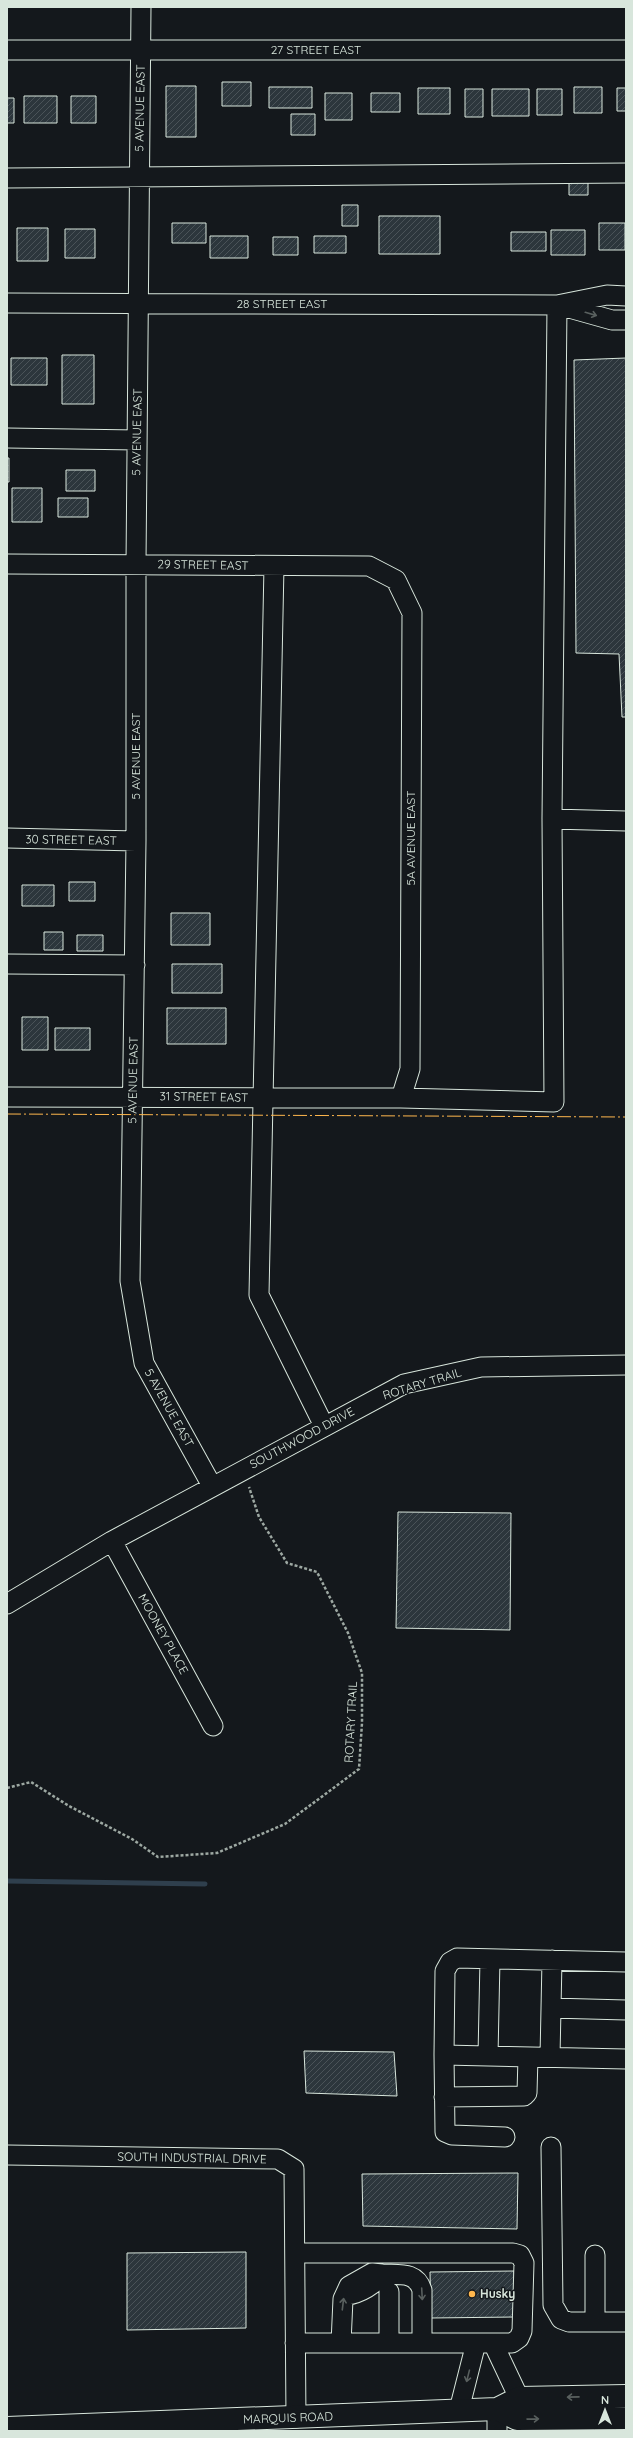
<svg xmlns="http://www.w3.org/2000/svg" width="633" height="2438" font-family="Quicksand,sans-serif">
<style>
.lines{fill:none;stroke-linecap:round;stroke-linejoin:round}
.stream{stroke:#2f3f4d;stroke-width:5}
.building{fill:url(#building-hatch);stroke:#d8e6dc}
.minor-casing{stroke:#d8e6dc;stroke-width:21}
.major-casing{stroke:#d8e6dc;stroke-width:24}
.path{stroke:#9da8a2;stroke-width:2.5;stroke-dasharray:3 2;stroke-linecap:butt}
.minor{stroke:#14181c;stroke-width:19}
.major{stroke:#14181c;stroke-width:22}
.power{stroke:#ffb74d;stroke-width:1;stroke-dasharray:14 3 2 3;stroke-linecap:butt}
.oneway{stroke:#59605f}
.poi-dot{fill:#ffb74d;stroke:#14181c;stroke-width:1.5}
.labels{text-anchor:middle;stroke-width:3;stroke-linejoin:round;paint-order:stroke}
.street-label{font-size:12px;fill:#d8e6dc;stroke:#14181c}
.poi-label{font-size:12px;font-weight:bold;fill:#d8e6dc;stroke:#14181c;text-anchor:start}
</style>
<defs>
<pattern id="building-hatch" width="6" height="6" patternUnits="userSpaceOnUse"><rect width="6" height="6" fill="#2c363c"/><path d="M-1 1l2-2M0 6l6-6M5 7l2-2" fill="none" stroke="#4a5358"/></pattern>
</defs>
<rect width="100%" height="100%" fill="#14181c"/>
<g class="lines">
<!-- stream -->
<path class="stream" d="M7,1881L205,1884"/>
</g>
<!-- building -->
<path class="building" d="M222,82H251V106H222Z
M166,86H196V137H166Z
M269,87H312V108H269Z
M574,87H602V113H574Z
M418,88H450V114H418Z
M617,88H626V111H617Z
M465,89H483V117H465Z
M492,89H529V116H492Z
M537,89H562V115H537Z
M325,93H352V120H325Z
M371,93H400V112H371Z
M24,96H57V123H24Z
M71,96H96V123H71Z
M7,98H14V123H7Z
M291,114H315V135H291Z
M569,180H588V195H569Z
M342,205H358V226H342Z
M379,216H440V254H379Z
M172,223H206V243H172Z
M599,223H625V250H599Z
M17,228H48V261H17Z
M65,229H95V258H65Z
M551,230H585V255H551Z
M511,232H546V251H511Z
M210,236H248V258H210Z
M314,236H346V253H314Z
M273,237H298V255H273Z
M62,355H94V404H62Z
M11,358H47V385H11Z
M626,358V717H622L619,654L576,653L574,360Z
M7,458H9V482H7Z
M66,470H95V491H66Z
M12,488H42V522H12Z
M58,498H88V517H58Z
M69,882H95V901H69Z
M22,885H54V906H22Z
M171,913H210V945H171Z
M44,932H63V950H44Z
M77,935H103V951H77Z
M172,964H222V993H172Z
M167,1008H226V1044H167Z
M22,1017H48V1050H22Z
M55,1028H90V1050H55Z
M398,1512L511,1513L510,1630L396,1628Z
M304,2051L394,2052L397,2096L306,2093Z
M518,2173L517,2229L363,2226L362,2174Z
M246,2252V2328L127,2330V2253Z
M514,2271L515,2317L431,2318L430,2272Z"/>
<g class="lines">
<defs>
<path id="minor" d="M141,7L136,564V841L130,1281L144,1363L212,1486
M7,50H626
M7,178L626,173
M7,303L557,305L607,295L626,296
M562,306L612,320H626
M7,438L137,440
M7,564L369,566L396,580L412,613L410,1069L401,1098
M274,566L259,1295L324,1426
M552,819L626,821
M7,838L136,841
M7,964L135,965
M7,1097L401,1098L554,1102L552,819L557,305
M112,1541L213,1726
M7,1604L112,1541L404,1384L481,1367L626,1365
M626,1962L457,1958L450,1962L445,1971L444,2055L626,2059
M551,2008L626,2010
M444,2055L445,2132L452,2135L505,2137
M488,2056L490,1959
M550,2057L552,1960
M444,2097L524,2096L527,2093L528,2057
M551,2147L553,2305L561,2319L569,2322H626
M7,2155L278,2159L294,2169L296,2418
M295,2253H513L520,2255L524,2263L522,2331L519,2338L512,2343H295
M382,2274C399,2275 416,2271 422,2290V2343
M389,2292V2343
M595,2322V2255
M341,2343L343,2299L349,2286L372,2273L382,2274C376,2284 359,2294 347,2295
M493,2343L519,2398
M459,2410L476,2343
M497,2431V2409"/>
<path id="major" d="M497,2409L517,2419L626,2418
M7,2428L497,2409L519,2398L626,2396"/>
</defs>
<!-- minor casing -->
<use href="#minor" class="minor-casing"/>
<!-- major casing -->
<use href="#major" class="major-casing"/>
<!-- path -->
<path class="path" d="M7,1788L31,1782L69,1806L132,1839L158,1857L217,1853L285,1824L359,1769L362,1723V1673L348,1633L317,1572L287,1563L259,1517L249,1487"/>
<!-- minor -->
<use href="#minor" class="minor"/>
<!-- major -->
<use href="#major" class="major"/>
<!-- power -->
<path class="power" d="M7,1114L626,1117"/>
</g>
<!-- one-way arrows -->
<defs><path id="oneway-shaft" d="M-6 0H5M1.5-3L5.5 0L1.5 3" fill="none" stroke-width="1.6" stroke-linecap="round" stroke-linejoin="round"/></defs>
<g class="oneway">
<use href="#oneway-shaft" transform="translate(591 314) rotate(16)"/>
<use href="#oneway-shaft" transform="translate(422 2294) rotate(87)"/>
<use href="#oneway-shaft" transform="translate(343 2304) rotate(-83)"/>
<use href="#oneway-shaft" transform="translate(468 2376) rotate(104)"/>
<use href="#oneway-shaft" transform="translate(573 2397) rotate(179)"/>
<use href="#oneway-shaft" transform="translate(533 2419) rotate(-1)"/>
</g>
<!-- markers -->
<circle class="poi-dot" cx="472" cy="2294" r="4"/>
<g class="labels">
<!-- street labels -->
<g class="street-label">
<text x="316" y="54">27 STREET EAST</text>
<text transform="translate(140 108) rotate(-89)" y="4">5 AVENUE EAST</text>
<text x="282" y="308">28 STREET EAST</text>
<text transform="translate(137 432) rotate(-89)" y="4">5 AVENUE EAST</text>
<text transform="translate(203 565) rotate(1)" y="4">29 STREET EAST</text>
<text transform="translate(136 756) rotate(-90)" y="4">5 AVENUE EAST</text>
<text transform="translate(411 838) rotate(-90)" y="4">5A AVENUE EAST</text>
<text transform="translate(71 840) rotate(1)" y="4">30 STREET EAST</text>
<text transform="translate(133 1080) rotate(-89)" y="4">5 AVENUE EAST</text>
<text transform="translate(204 1097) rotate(1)" y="4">31 STREET EAST</text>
<text transform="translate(422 1384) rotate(-17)" y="4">ROTARY TRAIL</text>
<text transform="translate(169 1408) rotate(61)" y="4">5 AVENUE EAST</text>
<text transform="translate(302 1438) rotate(-28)" y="4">SOUTHWOOD DRIVE</text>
<text transform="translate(163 1634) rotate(61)" y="4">MOONEY PLACE</text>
<text transform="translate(351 1722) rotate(-87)" y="4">ROTARY TRAIL</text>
<text transform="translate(192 2158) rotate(1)" y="4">SOUTH INDUSTRIAL DRIVE</text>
<text transform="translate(288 2418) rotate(-2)" y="4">MARQUIS ROAD</text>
</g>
<!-- poi labels -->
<g class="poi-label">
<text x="480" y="2298">Husky</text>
</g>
</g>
<!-- border -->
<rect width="633" height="2438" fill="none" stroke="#d8e6dc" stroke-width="16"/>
<!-- north arrow -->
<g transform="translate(605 2410)" stroke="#14181c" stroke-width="3" paint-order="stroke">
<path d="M0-3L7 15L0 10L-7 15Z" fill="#d8e6dc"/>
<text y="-6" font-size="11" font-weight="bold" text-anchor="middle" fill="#d8e6dc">N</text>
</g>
</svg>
